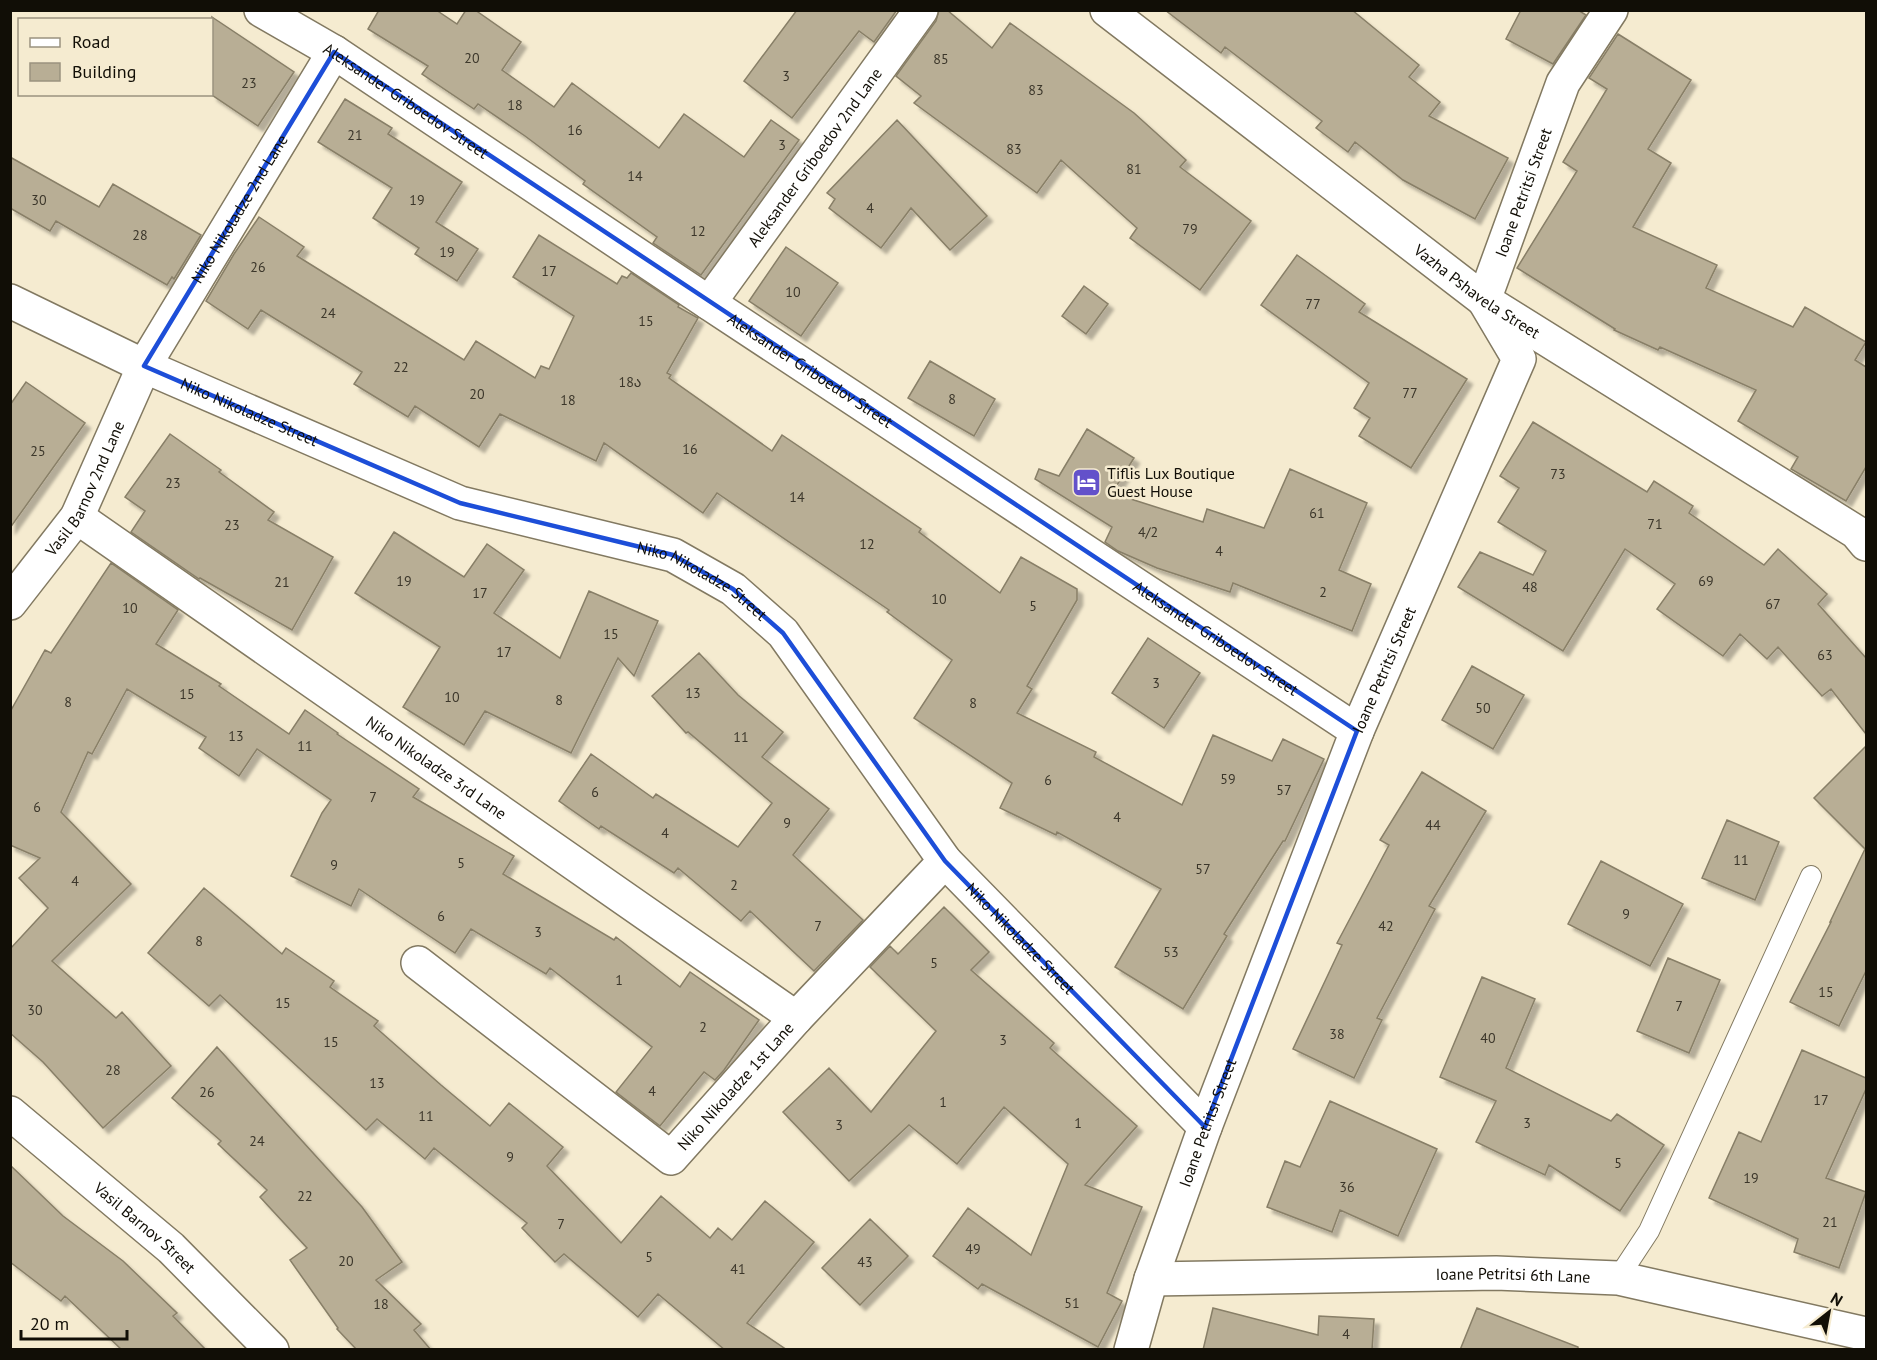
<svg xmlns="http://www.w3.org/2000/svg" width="1877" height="1360" font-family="'PT Sans','Noto Sans Georgian',sans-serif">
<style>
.building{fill:#b8ae95;stroke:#887f67;stroke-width:1.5;filter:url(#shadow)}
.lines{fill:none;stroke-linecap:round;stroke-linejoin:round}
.lane-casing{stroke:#827961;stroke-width:22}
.street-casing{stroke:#827961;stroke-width:36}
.lane{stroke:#fff;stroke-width:20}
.street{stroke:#fff;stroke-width:33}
.marked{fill:none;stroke:#1d4ed8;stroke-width:4.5;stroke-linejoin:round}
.labels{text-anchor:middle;stroke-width:5;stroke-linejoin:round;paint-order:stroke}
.number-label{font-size:14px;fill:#3b362a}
.street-label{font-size:16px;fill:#110e06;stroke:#f5ebd0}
.poi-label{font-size:16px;fill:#110e06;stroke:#f5ebd0;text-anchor:start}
</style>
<defs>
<filter id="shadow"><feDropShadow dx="5.5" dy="5.5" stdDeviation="1.5" flood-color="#0004"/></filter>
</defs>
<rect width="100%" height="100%" fill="#f5ebd0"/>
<!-- building -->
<path class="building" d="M379,10H436L457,24L466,10H475L521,42L502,70L554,107L572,83L659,148L684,114L744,157L771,120L799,140L701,275L653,243L657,237L583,184L585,181L525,136L478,104L474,109L422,74L428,66L368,29Z
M797,10H897L874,42L859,31L792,118L744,81Z
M939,10H947L992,48L1010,23L1134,113L1186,160L1180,167L1251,221L1200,290L1130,238L1137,228L1061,160L1037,193L914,103L921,96L896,76L936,21Z
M1165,10H1352L1419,65L1409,77L1440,102L1429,116L1508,158L1475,219L1403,180L1355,142L1348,152L1316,128L1322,121L1225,47L1221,53Z
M1521,10H1578L1586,15L1553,64L1506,39Z
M212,17L294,72L258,126L212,95Z
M1618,34L1691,80L1648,149L1671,163L1633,227L1717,265L1706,288L1793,327L1805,307L1866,342L1855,360L1866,367V467L1846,501L1791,469L1798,457L1738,421L1756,390L1660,347L1658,350L1614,330L1615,329L1517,268L1577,171L1563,162L1607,89L1589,78Z
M345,99L392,128L388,134L462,182L436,222L478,249L457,281L415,254L419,248L373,218L392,188L318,142Z
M897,120L987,216L950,250L911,208L881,248L829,208L835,199L827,193Z
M10,157L99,207L113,184L201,235L174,279L172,277L167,285L56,221L50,231L10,208Z
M259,217L304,247L297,256L464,360L476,341L535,378L541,366L549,369L574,316L513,277L539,235L617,284L622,276L627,278L631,273L679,305L678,307L698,318L667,373L671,375L669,378L772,451L782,435L921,529L919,532L1000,593L1021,557L1077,589V600L1027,686L1032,689L1017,713L1096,752L1094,757L1182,805L1213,735L1272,761L1283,739L1324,759L1285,841H1283L1224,934L1227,936L1183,1009L1115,967L1161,889L1057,832L1056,835L1000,808L1012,783L914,718L952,660L887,612L889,610L717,493L703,513L604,443L596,461L500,414L479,447L415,406L408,417L354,384L362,372L261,310L248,329L206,301L234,254Z
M786,247L838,283L801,336L749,301Z
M1297,255L1365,304L1359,312L1467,379L1411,468L1359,436L1370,418L1354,408L1369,383L1261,305Z
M1084,286L1108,304L1086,334L1062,316Z
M930,361L995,399L974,436L908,398Z
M26,382L85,423L10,528V405Z
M1533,422L1647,492L1654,481L1693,506L1689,513L1764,565L1778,549L1827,594L1818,604L1866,658V734L1831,689L1822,696L1778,647L1767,659L1740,634L1723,656L1657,609L1675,584L1625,549L1563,651L1458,587L1480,552L1533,575L1546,551L1498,522L1519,488L1500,476Z
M1087,429L1134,458L1112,493L1203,522L1207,509L1264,528L1290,469L1367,503L1339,570L1371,584L1352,631L1233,583L1230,592L1157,568L1118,551L1105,542L1112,527L1035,479L1039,469L1059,476Z
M170,434L221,470L219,472L274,512L268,520L333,557L292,630L200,578L199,579L131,532L145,511L125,497Z
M394,532L464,577L487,544L524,570L494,613L560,658L589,591L658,621L634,676L618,658L571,753L485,711L464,745L403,707L440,647L355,593Z
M111,563L178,610L156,644L221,684L219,686L289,734L305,710L338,733L337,734L419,789L413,797L514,856L503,874L614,940L616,937L680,987L690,972L759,1020L724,1070L715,1080L704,1072L660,1126L616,1092L652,1047L550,968L546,974L471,929L455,953L359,889L351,906L291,876L322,813L331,800L257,749L239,776L199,748L206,737L127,689L92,754L88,752L61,812L131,884L52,961L116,1018L122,1012L171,1066L103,1128L43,1062L10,1033V949L48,908L19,878L40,858L10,845V712L45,650L51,653Z
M1148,638L1200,673L1164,728L1112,693Z
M699,653L738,695L783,732L762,757L829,809L793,855L863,920L814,971L750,911L741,921L678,868L674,873L601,826L599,829L559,801L591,754L653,798L656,794L738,847L772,803L688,732L686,733L652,696Z
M1472,666L1524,695L1493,749L1442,720Z
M1866,746V971L1839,1026L1790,1002L1831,922H1830L1865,849L1814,798Z
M1422,772L1486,811L1429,906L1435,909L1377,1018L1382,1020L1354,1078L1293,1049L1342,945L1337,943L1389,845L1380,840Z
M1727,820L1779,842L1755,900L1702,878Z
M1601,861L1683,904L1650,966L1568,924Z
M204,888L282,954L286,948L334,981L330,987L378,1021L374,1026L441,1085L490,1126L509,1103L563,1147L547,1166L621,1243L661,1196L710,1238L718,1228L732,1240L765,1201L814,1242L747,1323L787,1350H725L658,1294L638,1317L564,1254L555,1262L522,1228L527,1223L434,1148L425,1159L377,1119L366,1130L220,995L209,1006L148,953Z
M944,907L989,952L971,970L1054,1043L1050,1048L1137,1126L1085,1185L1142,1207L1107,1293L1122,1301L1098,1347L982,1284L978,1289L933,1256L968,1208L1031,1255L1068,1164L1004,1107L957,1164L909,1125L849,1181L783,1112L829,1068L871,1112L936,1031L870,967L890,946L898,954Z
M1668,958L1720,980L1689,1053L1637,1031Z
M1482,977L1535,999L1506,1068L1611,1121L1617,1114L1664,1145L1620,1211L1549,1165L1545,1175L1476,1142L1496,1101L1440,1077Z
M217,1047L362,1207L402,1262L376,1280L421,1324L414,1330L431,1350H357L337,1329L338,1328L290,1260L307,1248L260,1197L267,1190L218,1144L221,1141L172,1098Z
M1802,1050L1866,1078V1089L1826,1178L1866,1192L1839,1268L1794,1252L1798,1239L1709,1198L1739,1132L1761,1142Z
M1330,1101L1437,1149L1398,1236L1340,1210L1332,1232L1267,1207L1285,1161L1300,1167Z
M10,1165L63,1216L123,1261L177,1313L173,1316L206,1350H122L65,1296L61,1301L10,1262Z
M870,1219L908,1256L860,1305L822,1268Z
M1213,1308L1318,1335L1319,1316L1374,1319L1372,1350H1203Z
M1477,1308L1578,1347V1350H1460Z"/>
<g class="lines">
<defs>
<path id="lane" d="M1618,1278L1649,1231L1811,876"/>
<g id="street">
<path id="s1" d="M261,10L334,52L709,303L1357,731"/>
<path id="s2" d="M1107,10L1484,300L1856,532L1866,544"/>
<path id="s3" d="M10,301L144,366L460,503L673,555L733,589L783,633L945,861L1205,1127"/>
<path id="s4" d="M709,303L921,10"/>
<path id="s5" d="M77,517L796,1018"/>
<path id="s6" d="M10,603L77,517L144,366L334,52"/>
<path id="s7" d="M418,963L671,1158L796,1018L945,861"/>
<path id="s8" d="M10,1113L171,1248L272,1350"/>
<path id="s9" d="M1151,1279L1496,1273L1618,1278L1866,1334"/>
<path id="s10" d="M1131,1350L1151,1279L1205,1127L1357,731L1519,359L1484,300L1563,83L1611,10"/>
</g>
</defs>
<!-- lane casing -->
<use href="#lane" class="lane-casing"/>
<!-- street casing -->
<use href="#street" class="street-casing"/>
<!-- lane -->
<use href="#lane" class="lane"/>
<!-- street -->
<use href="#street" class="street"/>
</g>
<!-- marked area -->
<path class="marked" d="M334,52L1357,731L1205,1127L945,861L783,633L733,589L673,555L460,503L144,366Z"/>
<!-- icons -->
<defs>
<symbol id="hotel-square" viewBox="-11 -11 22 22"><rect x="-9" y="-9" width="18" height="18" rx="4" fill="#6351ca" stroke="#f5ebd0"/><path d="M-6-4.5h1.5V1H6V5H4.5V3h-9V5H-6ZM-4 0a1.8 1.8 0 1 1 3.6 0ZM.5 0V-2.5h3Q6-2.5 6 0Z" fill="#fff"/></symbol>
</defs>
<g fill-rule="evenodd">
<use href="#hotel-square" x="1070" y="466" width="33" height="33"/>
</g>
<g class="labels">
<!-- number labels -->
<g class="number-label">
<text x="472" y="63">20</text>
<text x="941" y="64">85</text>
<text x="786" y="81">3</text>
<text x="249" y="88">23</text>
<text x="1036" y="95">83</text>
<text x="515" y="110">18</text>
<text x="575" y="135">16</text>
<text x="355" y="140">21</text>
<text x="782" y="150">3</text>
<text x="1014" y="154">83</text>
<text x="1134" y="174">81</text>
<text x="635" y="181">14</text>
<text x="39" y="205">30</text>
<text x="417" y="205">19</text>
<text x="870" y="213">4</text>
<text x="1190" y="234">79</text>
<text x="698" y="236">12</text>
<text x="140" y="240">28</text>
<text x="447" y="257">19</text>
<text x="258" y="272">26</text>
<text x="549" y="276">17</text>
<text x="793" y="297">10</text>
<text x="1313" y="309">77</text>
<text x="328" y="318">24</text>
<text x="646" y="326">15</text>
<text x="401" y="372">22</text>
<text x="630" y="387">18ა</text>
<text x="1410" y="398">77</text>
<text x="477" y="399">20</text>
<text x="952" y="404">8</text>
<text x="568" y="405">18</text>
<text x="690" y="454">16</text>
<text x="38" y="456">25</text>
<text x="1558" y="479">73</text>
<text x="173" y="488">23</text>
<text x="797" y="502">14</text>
<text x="1317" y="518">61</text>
<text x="1655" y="529">71</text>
<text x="232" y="530">23</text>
<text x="1148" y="537">4/2</text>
<text x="867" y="549">12</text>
<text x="1219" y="556">4</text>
<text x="404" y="586">19</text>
<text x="1706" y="586">69</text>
<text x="282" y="587">21</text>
<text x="1530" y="592">48</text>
<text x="1323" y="597">2</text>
<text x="480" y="598">17</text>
<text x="939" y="604">10</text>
<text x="1773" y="609">67</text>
<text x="1033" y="611">5</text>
<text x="130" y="613">10</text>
<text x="611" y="639">15</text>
<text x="504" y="657">17</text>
<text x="1825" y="660">63</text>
<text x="1156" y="688">3</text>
<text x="693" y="698">13</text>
<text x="187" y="699">15</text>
<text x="452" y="702">10</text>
<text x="559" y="705">8</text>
<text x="68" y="707">8</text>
<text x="973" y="708">8</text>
<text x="1483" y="713">50</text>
<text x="236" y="741">13</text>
<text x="741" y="742">11</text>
<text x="305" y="751">11</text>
<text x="1228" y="784">59</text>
<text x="1048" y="785">6</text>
<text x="1284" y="795">57</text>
<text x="595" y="797">6</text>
<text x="373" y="802">7</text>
<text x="37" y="812">6</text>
<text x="1117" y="822">4</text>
<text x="787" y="828">9</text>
<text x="1433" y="830">44</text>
<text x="665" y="838">4</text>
<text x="1741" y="865">11</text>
<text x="461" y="868">5</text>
<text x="334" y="870">9</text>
<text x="1203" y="874">57</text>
<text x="75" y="886">4</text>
<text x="734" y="890">2</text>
<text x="1626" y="919">9</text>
<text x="441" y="921">6</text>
<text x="818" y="931">7</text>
<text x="1386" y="931">42</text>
<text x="538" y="937">3</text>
<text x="199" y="946">8</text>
<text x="1171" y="957">53</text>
<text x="934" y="968">5</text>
<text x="619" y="985">1</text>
<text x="1826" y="997">15</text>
<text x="283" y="1008">15</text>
<text x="1679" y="1011">7</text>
<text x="35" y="1015">30</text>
<text x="703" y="1032">2</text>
<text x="1337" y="1039">38</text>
<text x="1488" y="1043">40</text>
<text x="1003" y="1045">3</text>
<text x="331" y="1047">15</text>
<text x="113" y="1075">28</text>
<text x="377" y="1088">13</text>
<text x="652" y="1096">4</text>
<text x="207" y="1097">26</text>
<text x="1821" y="1105">17</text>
<text x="943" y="1107">1</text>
<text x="426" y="1121">11</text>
<text x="1078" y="1128">1</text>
<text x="1527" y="1128">3</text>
<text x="839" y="1130">3</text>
<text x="257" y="1146">24</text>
<text x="510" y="1162">9</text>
<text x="1618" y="1168">5</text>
<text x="1751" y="1183">19</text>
<text x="1347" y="1192">36</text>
<text x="305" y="1201">22</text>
<text x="1830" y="1227">21</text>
<text x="561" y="1229">7</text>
<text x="973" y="1254">49</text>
<text x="649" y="1262">5</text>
<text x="346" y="1266">20</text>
<text x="865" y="1267">43</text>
<text x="738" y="1274">41</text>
<text x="1072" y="1308">51</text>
<text x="381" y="1309">18</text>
<text x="1346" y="1339">4</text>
</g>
<!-- street labels -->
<g class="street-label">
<text dy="6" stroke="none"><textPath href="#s1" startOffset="171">Aleksander Griboedov Street</textPath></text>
<text dy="6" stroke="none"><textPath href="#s4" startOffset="180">Aleksander Griboedov 2nd Lane</textPath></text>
<text dy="6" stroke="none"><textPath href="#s10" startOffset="1248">Ioane Petritsi Street</textPath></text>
<text dy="6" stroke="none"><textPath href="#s6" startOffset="458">Niko Nikoladze 2nd Lane</textPath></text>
<text dy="6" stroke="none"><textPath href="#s2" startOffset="465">Vazha Pshavela Street</textPath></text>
<text dy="6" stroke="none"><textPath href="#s1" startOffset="657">Aleksander Griboedov Street</textPath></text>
<text dy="6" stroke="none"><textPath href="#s3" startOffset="264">Niko Nikoladze Street</textPath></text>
<text dy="6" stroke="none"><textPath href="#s6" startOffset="138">Vasil Barnov 2nd Lane</textPath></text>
<text dy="6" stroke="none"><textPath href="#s3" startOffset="750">Niko Nikoladze Street</textPath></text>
<text dy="6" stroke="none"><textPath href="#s1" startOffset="1143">Aleksander Griboedov Street</textPath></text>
<text dy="6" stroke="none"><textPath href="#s10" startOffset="726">Ioane Petritsi Street</textPath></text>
<text dy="6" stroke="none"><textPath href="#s5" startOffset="438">Niko Nikoladze 3rd Lane</textPath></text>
<text dy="6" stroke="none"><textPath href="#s3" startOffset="1236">Niko Nikoladze Street</textPath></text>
<text dy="6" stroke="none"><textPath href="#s7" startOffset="416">Niko Nikoladze 1st Lane</textPath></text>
<text dy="6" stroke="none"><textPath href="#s10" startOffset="240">Ioane Petritsi Street</textPath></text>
<text dy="6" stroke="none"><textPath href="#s8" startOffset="177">Vasil Barnov Street</textPath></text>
<text dy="6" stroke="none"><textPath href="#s9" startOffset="362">Ioane Petritsi 6th Lane</textPath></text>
</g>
<!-- poi labels -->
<g class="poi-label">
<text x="1107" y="479">Tiflis Lux Boutique<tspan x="1107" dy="18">Guest House</tspan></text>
</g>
</g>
<!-- border -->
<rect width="1877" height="1360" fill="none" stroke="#110e06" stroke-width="24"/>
<!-- legend -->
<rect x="18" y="18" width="195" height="78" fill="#f5ebd0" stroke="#9a937f" stroke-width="1.5"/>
<rect x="30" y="38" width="30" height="9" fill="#ffffff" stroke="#9a937f" stroke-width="1.5"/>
<text x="72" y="48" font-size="18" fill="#110e06">Road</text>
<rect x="30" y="63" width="30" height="18" fill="#b8ae95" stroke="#9a937f" stroke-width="1.5"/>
<text x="72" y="78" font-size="18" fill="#110e06">Building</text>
<!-- north arrow -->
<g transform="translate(1829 1312) rotate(31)" stroke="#f5ebd0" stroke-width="4.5" paint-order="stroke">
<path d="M0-4.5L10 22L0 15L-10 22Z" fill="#110e06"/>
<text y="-9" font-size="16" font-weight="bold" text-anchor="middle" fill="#110e06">N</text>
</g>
<!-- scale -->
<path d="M21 1330v9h106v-9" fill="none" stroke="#110e06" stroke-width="3"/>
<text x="30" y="1330" font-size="18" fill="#110e06" stroke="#f5ebd0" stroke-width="4.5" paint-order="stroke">20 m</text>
</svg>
